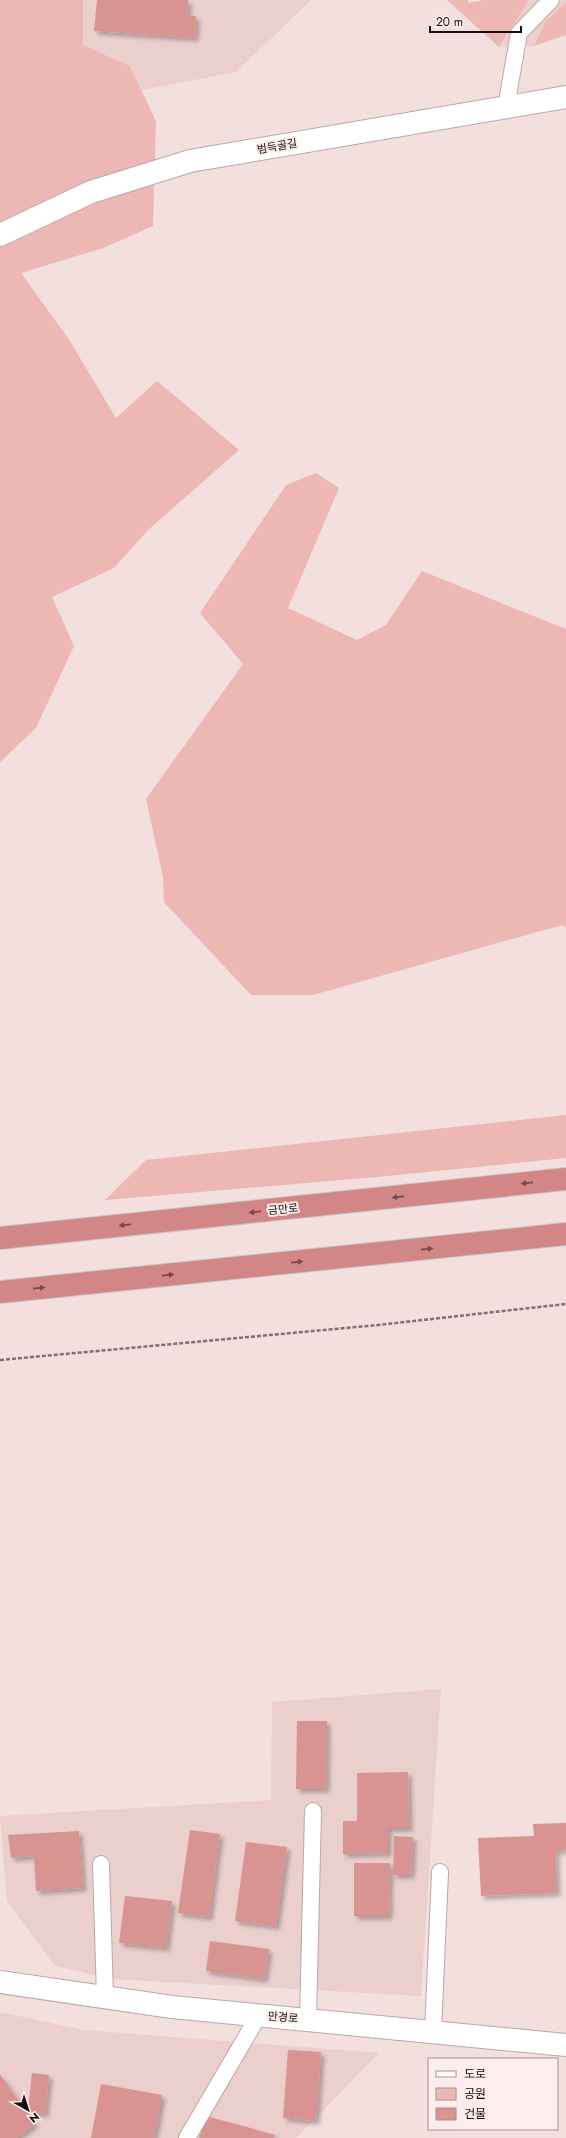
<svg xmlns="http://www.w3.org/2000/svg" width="566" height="2138" font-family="Jost,'Noto Sans KR',sans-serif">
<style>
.built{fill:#eacfcd}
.green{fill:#edb7b4}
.building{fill:#d99390;filter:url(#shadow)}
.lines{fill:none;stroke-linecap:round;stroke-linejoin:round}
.service-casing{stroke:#baa8a7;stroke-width:18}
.minor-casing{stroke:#baa8a7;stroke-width:24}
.tertiary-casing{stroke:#baa8a7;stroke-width:24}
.trunk-casing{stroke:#c7c5c5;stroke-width:24}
.path{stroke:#7d7170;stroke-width:2.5;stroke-dasharray:4 2;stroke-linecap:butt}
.service{stroke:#fff;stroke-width:16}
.minor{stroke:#fff;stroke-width:22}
.tertiary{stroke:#fff;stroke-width:22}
.trunk{stroke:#d28686;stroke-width:22}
.oneway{fill:#744a4a}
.labels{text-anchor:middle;stroke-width:4;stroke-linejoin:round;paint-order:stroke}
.street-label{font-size:11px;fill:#150f0e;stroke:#fdedec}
</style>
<defs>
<filter id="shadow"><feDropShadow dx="3.5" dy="3.5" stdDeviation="2" flood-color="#0004"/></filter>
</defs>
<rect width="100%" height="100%" fill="#f2dfde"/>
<!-- built -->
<path class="built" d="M83,0H311L236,72L142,90L130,66L83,45Z
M529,0H566V3L545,22L534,46L499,47Z
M441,1689L421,1996L113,1979L55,1966L7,1901L0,1816L271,1800L272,1702Z
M0,2012L83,2030L379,2053L296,2138H0Z"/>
<!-- green -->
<path class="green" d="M0,0H83V45L130,66L156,121L153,226L103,248L21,273L68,338L116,418L157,381L239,450L148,530L114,568L52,597L74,646L36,728L0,762Z
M447,0H467L469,3L483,0H529L499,47Z
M566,3V35L534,46L545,22Z
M316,473L339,488L288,608L357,640L386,625L422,571L566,629V928L562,925L313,995H251L164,902L163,877L146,799L243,664L200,613L286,485Z
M566,1115V1158L377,1177L105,1200L146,1160Z"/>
<!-- building -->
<path class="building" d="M97,0H188L187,15L196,16L195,38L94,31Z
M297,1721H327L326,1789H296Z
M408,1772L409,1828H388V1853L343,1854V1821H357V1773Z
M566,1823V1850L556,1851L557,1893L481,1896L478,1838L534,1836L533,1824Z
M190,1830L220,1834L209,1917L178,1913Z
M79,1831L83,1888L36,1891L34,1856L11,1858L8,1835Z
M394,1836L413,1837L411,1875H393Z
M246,1842L287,1847L276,1926L235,1921Z
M354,1863H390L389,1916H354Z
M125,1896L172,1901L166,1948L119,1943Z
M210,1941L269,1949L264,1979L206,1971Z
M288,2050L321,2052L316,2121L283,2118Z
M32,2073L49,2075L45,2114L28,2112Z
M0,2074L35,2124L16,2138H0Z
M101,2084L162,2095L154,2138H91Z
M206,2116L275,2135L274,2138H199Z"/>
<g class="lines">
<defs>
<path id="service" d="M506,107L519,33L551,0
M101,1864L105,1997
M308,2019L313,1811
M433,2032L440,1872
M187,2138L259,2015"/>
<path id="minor" d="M0,235L91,192L190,161L566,97"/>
<path id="tertiary" d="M0,1982L172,2007L566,2045"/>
<path id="trunk" d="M0,1238L566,1179
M0,1292L566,1234"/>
</defs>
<!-- service casing -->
<use href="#service" class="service-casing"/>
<!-- minor casing -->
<use href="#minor" class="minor-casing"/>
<!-- tertiary casing -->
<use href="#tertiary" class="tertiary-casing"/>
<!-- trunk casing -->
<use href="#trunk" class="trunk-casing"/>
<!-- path -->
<path class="path" d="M0,1360L378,1325L566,1304"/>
<!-- service -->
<use href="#service" class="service"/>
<!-- minor -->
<use href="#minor" class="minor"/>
<!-- tertiary -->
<use href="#tertiary" class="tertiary"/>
<!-- trunk -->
<use href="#trunk" class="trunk"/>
</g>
<!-- one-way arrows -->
<defs><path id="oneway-solid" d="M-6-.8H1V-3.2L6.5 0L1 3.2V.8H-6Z"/></defs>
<g class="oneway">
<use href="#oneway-solid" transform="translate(527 1183) rotate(174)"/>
<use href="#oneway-solid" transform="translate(398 1197) rotate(174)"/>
<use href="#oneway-solid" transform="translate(255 1212) rotate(174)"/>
<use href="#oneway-solid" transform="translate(125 1225) rotate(174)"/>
<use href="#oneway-solid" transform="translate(427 1249) rotate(-6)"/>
<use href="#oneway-solid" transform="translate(297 1262) rotate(-6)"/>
<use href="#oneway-solid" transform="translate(168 1275) rotate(-6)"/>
<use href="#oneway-solid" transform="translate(39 1288) rotate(-6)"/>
</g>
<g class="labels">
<!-- street labels -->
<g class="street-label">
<text transform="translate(277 146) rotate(-10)" y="4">범득골길</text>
<text transform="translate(283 1209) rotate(-6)" y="4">금만로</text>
<text transform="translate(283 2017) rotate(5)" y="4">만경로</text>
</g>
</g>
<!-- legend -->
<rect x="428" y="2058" width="130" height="72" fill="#fdedec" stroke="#a09493"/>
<rect x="436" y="2071" width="20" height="6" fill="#ffffff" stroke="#a09493"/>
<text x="464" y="2078" font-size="12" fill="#150f0e">도로</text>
<rect x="436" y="2088" width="20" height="12" fill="#edb7b4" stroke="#a09493"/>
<text x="464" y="2098" font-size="12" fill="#150f0e">공원</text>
<rect x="436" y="2108" width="20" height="12" fill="#d99390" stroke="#a09493"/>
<text x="464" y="2118" font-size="12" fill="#150f0e">건물</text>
<!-- north arrow -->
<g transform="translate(28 2110) rotate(141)" stroke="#fdedec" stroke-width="3" paint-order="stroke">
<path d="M0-3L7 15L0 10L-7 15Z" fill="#150f0e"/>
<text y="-6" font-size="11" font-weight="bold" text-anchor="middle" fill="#150f0e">N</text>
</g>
<!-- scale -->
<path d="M430 26v6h91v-6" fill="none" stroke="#150f0e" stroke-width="2"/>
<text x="436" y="26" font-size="12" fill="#150f0e" stroke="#fdedec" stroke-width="3" paint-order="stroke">20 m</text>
</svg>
